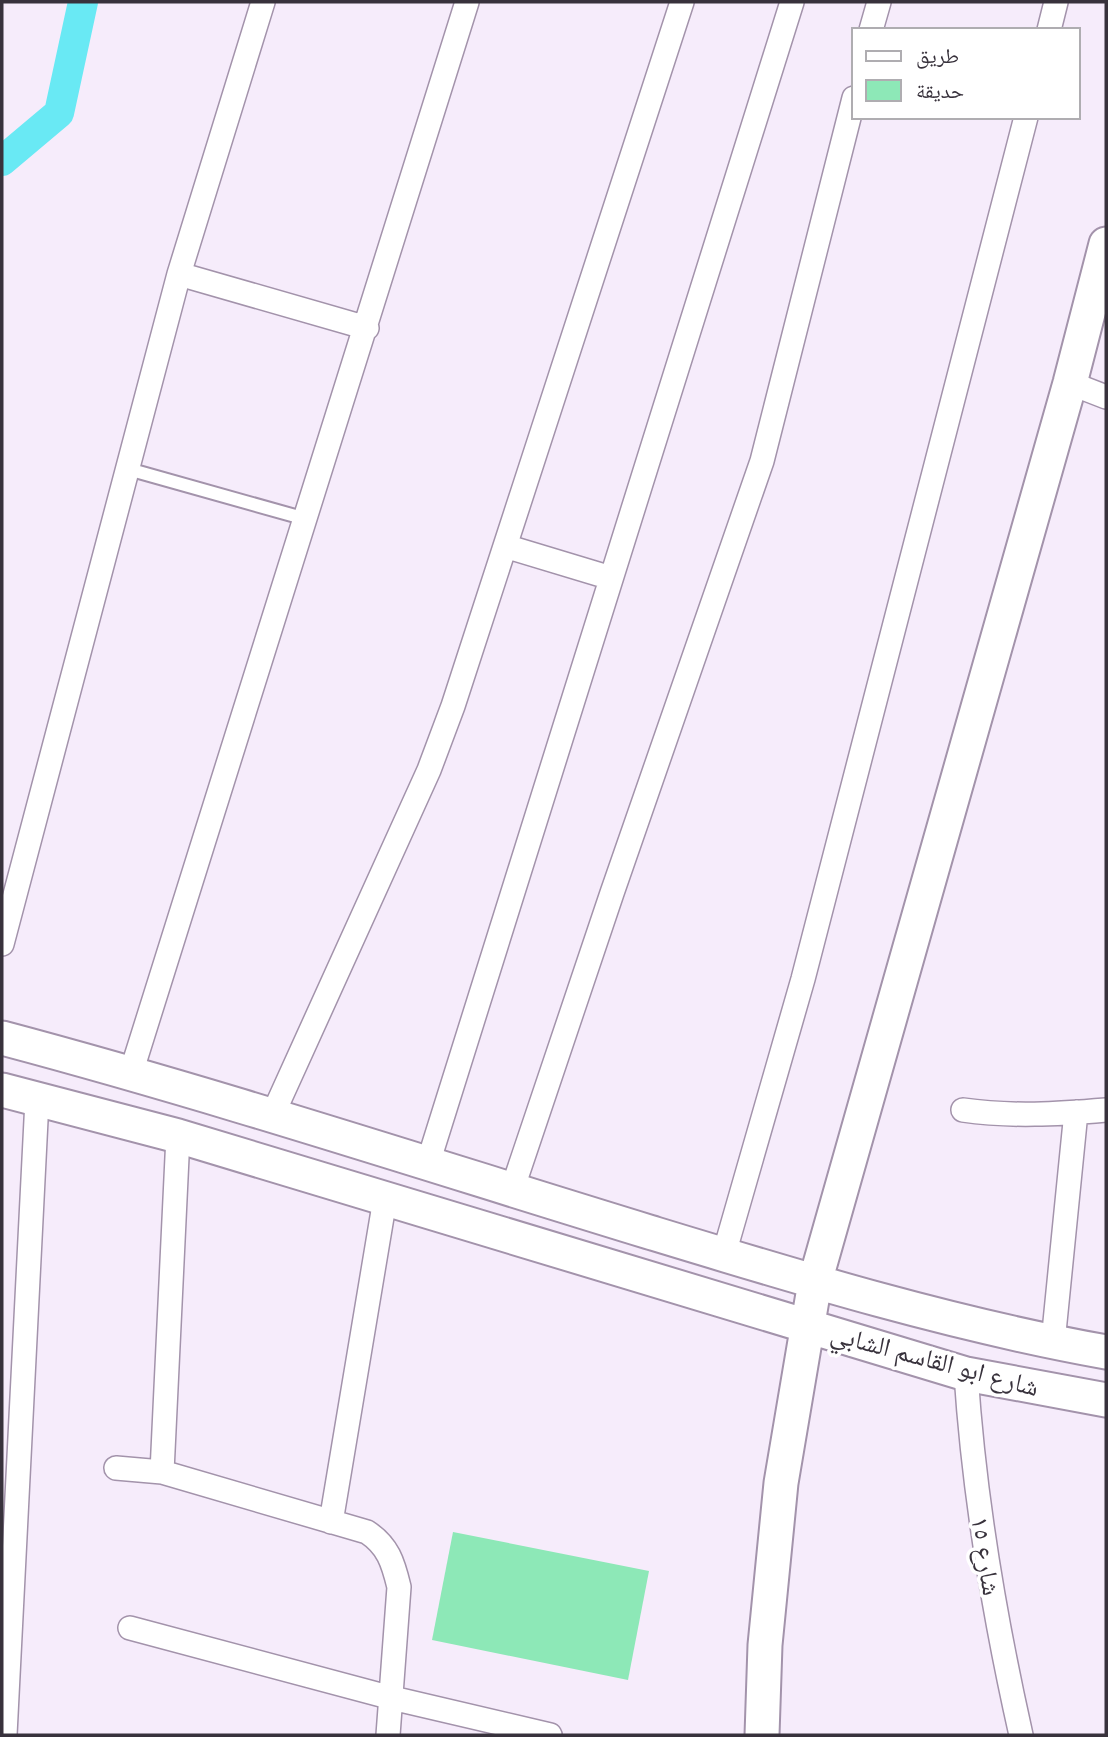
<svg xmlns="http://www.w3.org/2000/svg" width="1108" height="1737" font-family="Spectral,'Noto Naskh Arabic',serif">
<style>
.green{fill:#8de8b7}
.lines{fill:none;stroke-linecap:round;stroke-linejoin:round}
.canal{stroke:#69e9f4;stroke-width:30}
.lane-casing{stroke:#a393ab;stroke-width:16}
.street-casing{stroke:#a393ab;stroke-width:26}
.secondary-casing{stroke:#a393ab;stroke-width:37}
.lane{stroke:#fff;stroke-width:12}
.street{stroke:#fff;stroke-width:23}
.secondary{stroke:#fff;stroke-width:33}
.labels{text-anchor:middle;stroke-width:7;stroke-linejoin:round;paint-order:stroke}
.street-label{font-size:26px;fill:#38323c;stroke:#fff}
</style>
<rect width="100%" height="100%" fill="#f6ecfb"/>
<!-- green -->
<path class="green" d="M453,1532L649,1571L628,1680L432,1640Z"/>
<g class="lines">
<!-- canal -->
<path class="canal" d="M2,161L59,113L83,2"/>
<defs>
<path id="lane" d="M128,469L306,519"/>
<path id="street" d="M871,30L879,2
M1049,30L1056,2
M179,274L367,328
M1070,383L1106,397
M505,546L611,578
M2,944L179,274L263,2
M131,1073L467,2
M963,1110C1011,1117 1058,1114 1106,1110
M273,1114L429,770L453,706L682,2
M428,1163L792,2
M512,1190L612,893L762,461L854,98
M724,1254L803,979L1026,117
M1053,1342L1076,1112
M966,1374C974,1496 994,1615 1021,1735
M116,1468L162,1472L367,1532C388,1546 393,1562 399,1587L388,1735
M162,1472L178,1136
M331,1522L385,1199
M130,1628L392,1698L550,1735
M5,1735L37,1100"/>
<path id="secondary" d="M2,1038C220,1096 433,1166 649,1232C800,1278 950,1324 1106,1352
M2,1090L178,1136L966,1374L1106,1400
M762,1735L765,1645L781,1483L815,1282L1070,383L1106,244"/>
</defs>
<!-- lane casing -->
<use href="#lane" class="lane-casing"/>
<!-- street casing -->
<use href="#street" class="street-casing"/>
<!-- secondary casing -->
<use href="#secondary" class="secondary-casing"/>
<!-- lane -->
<use href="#lane" class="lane"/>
<!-- street -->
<use href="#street" class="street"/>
<!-- secondary -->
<use href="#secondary" class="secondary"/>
</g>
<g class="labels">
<!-- street labels -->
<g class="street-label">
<text transform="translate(935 1360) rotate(15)" y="9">شارع ابو القاسم الشابي</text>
<text transform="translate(986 1556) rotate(81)" y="9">شارع ١٥</text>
</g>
</g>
<!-- border -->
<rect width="1108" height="1737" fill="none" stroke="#38323c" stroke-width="7"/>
<!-- legend -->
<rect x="852" y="28" width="228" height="91" fill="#ffffff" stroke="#afadb1" stroke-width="2"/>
<rect x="866" y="51" width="35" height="10" fill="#ffffff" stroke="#afadb1" stroke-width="2"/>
<text x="916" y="63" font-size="21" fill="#38323c">طريق</text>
<rect x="866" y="80" width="35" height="21" fill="#8de8b7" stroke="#afadb1" stroke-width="2"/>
<text x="916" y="98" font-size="21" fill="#38323c">حديقة</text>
</svg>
